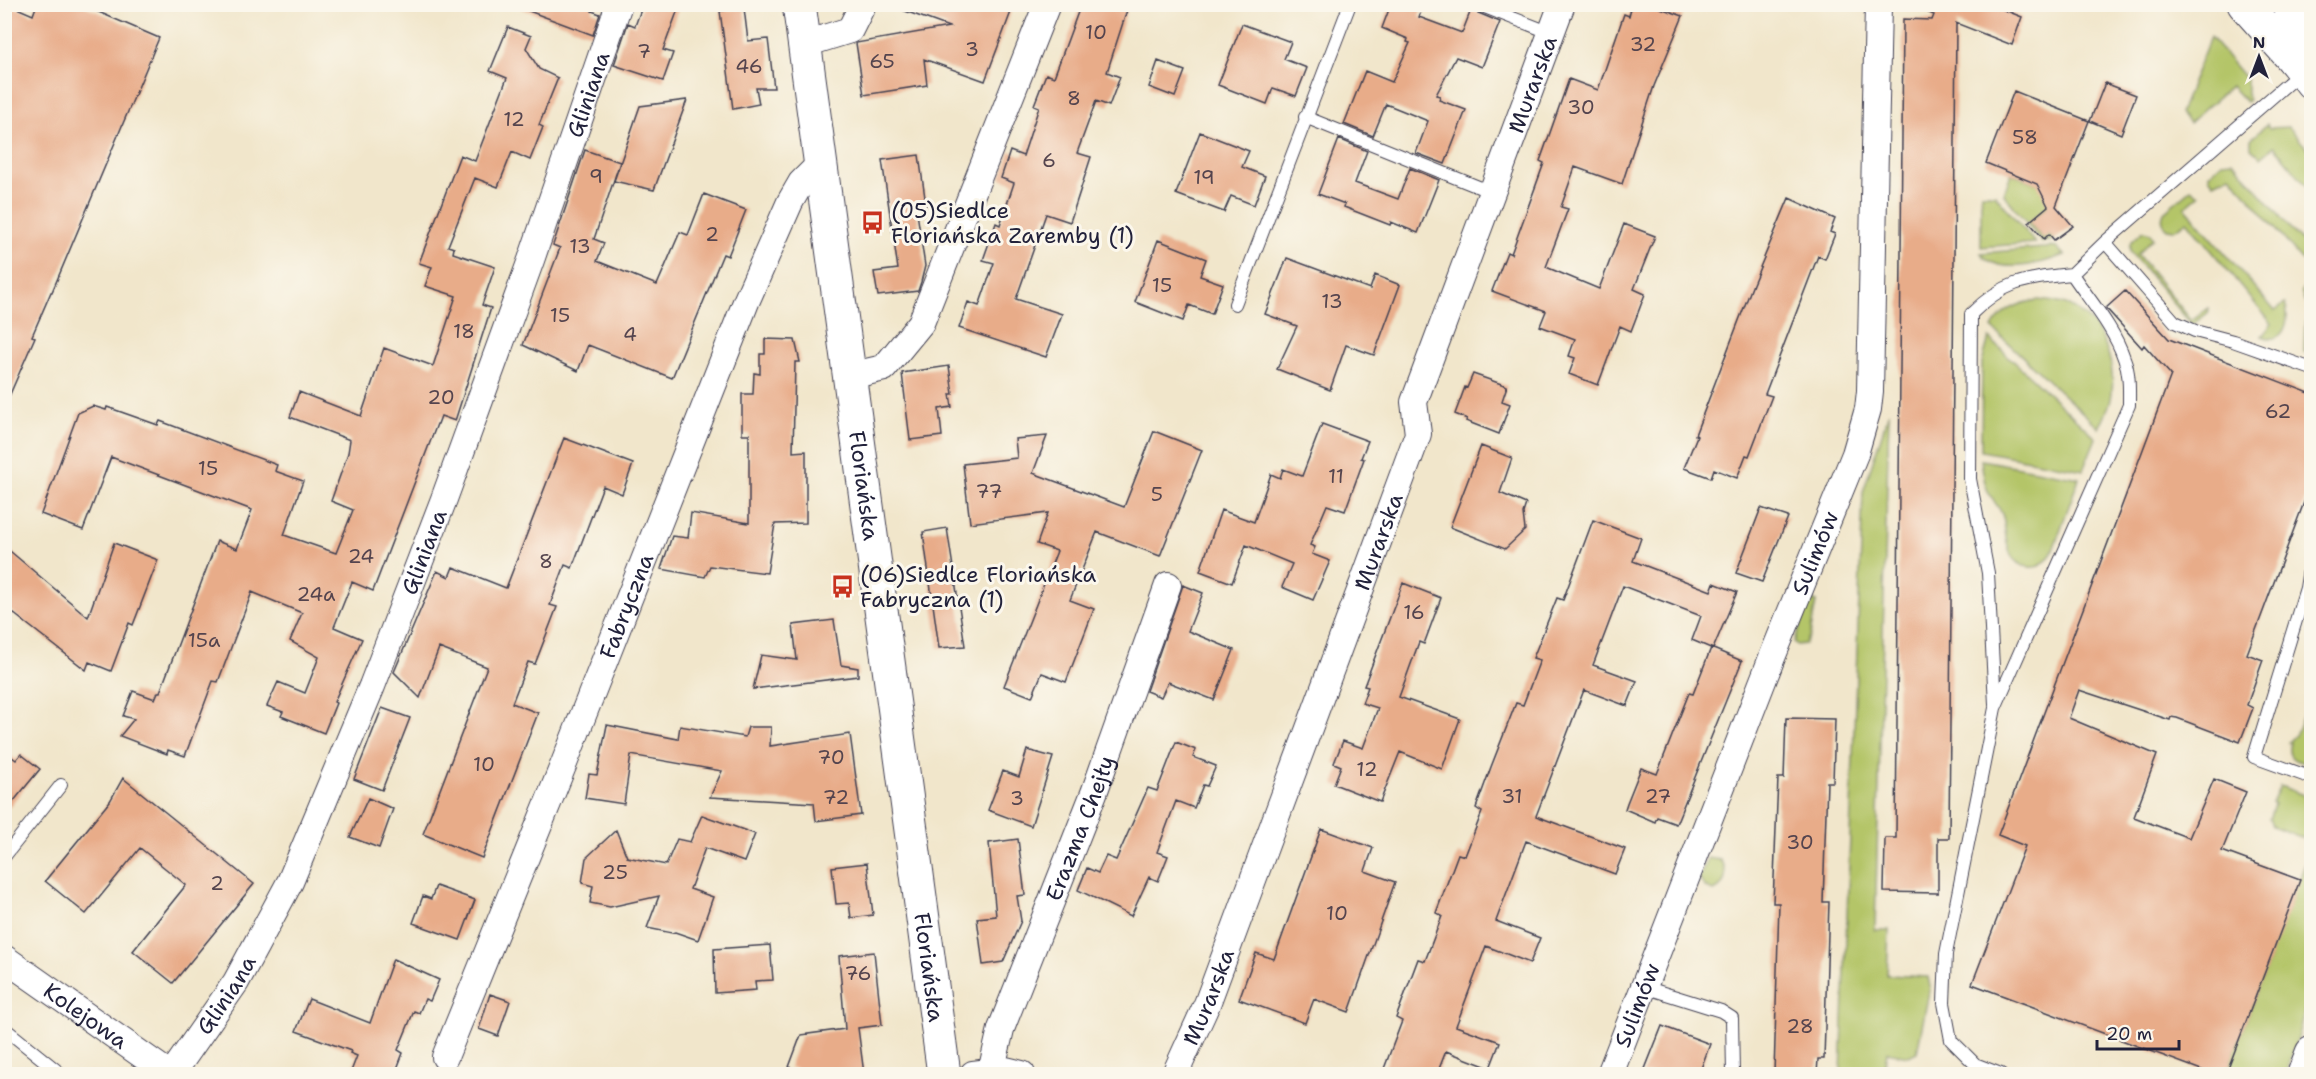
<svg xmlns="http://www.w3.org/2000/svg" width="2316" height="1079" font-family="'Shantell Sans',sans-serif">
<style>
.green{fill:#b4c568;stroke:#6b7452;stroke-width:1.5}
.building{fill:#e8ac89}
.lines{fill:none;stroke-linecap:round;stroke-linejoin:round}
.lane-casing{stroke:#413f51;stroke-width:14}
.street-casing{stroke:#413f51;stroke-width:28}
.secondary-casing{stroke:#413f51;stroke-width:35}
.primary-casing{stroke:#413f51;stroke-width:35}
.lane{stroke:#fff;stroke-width:12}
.street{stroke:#fff;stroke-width:26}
.secondary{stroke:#fff;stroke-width:33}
.primary{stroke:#fff;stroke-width:33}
.labels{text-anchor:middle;stroke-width:6;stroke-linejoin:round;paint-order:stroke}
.number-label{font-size:20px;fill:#54444e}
.street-label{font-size:22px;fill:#22223b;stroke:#fbf7ec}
.poi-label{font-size:22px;fill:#22223b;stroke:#fbf7ec;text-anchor:start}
</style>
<rect width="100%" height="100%" fill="#fbf7ec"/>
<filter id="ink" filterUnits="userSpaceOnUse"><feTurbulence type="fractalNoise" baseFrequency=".0167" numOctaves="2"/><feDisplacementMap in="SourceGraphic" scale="12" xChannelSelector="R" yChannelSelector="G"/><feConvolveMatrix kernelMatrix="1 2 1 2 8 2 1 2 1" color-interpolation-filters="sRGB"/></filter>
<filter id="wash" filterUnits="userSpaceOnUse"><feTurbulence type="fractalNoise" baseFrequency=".008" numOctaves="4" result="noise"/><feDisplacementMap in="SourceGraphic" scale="24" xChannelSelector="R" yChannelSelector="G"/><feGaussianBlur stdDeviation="1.35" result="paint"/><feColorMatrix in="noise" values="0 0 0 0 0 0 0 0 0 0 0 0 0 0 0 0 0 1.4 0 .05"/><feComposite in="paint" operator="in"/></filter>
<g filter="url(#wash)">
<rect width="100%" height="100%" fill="#f1e6cb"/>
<!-- green -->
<path class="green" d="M2210,37L2247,80V96L2249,100L2246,102L2231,86L2189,123L2180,113Z
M2064,111L2051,203L2029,222L2043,239L2049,234L2054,240L2042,243L2004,194V192L2011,174L2036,183Z
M2267,124L2269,128L2289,127L2311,153V191L2274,146L2261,157L2251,148V139Z
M2232,161L2236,164L2311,253V271L2230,175L2214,183L2209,177V174L2222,162Z
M2191,189L2199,195L2185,207L2275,311L2285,304C2291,320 2284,346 2262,336L2272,324L2187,221L2174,230L2167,229C2162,223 2161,219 2164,212Z
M1981,194H1995L2035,243L1981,247Z
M2143,231L2150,233L2153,238L2137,254L2191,320L2208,308L2209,312L2192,325L2130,252V243Z
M2056,247L2064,255C2042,264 1997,276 1981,253Z
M2311,281V302H2305L2301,291Z
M2038,300C2051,301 2067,303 2078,311C2104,328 2115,363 2112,393C2111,405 2104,417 2099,428L1992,328C2002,310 2018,303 2038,300Z
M2311,316L2312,353L2311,354L2304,352L2305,322Z
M1989,338L2096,438L2083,470L1981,451L1982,362Z
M1889,412L1875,930H1889L1887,975L1928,977L1930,987L1917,1052L1909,1056L1887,1052L1883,1074H1841L1863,492Z
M1981,460L2079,478L2052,553C2047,561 2039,569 2029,567C2004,564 2007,535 2003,517C2001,509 1995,503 1991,497C1984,486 1983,472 1981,460Z
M1811,599L1816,602L1810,635L1805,644L1797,645L1794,642Z
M2311,695V764C2298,762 2285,760 2290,743L2288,742L2296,734Z
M2280,786L2311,798V841L2272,826L2269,819L2274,805L2272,803Z
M2311,848V988L2287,1073V1074H2226Z
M1708,858L1720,860C1728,871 1727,885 1714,891C1706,890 1702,885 1699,878Z"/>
<g id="blocks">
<!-- building -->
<path class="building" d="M37,4H80L159,38L52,292H51L32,336L35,337L4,408V18L10,5L33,15Z
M518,4H595L592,11L600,14L593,35L518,7Z
M643,4H680L663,50L673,53L663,81L614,65L628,23L635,26Z
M895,4H1014L985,81L924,59L927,85L864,95L856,43L949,27L894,7Z
M1081,4H1129L1107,72L1120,77L1109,106L1096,101L1077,153L1091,157L1070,222L1046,214L1016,299L1062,314L1046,357L959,328L968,302L979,306L994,263L983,260L996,223L1000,225L1014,183L1001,178L1010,151L1023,156L1039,107L1034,105L1046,74L1054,77Z
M1391,4H1424L1419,17L1462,33L1471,10L1500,22L1482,67L1456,57L1436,95L1440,96L1439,100L1466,110L1445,164L1416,153L1428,121L1386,104L1373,136L1344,124L1365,71L1392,82L1410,43L1407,42L1408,39L1382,28Z
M1632,4H1649L1683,16L1654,86L1622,184L1575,167L1561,207L1568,209L1546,267L1599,289L1624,224L1655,236L1634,289L1645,294L1639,310L1631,331L1620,326L1598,385L1569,374L1575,358L1569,356L1575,339L1540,326L1546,311L1492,291L1507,252L1511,254L1544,163L1540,161L1569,79L1598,90L1624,14L1629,16Z
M1912,4H1989L2022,17L2012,45L1956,23L1949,838H1938V893L1884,892L1885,838H1896L1903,19L1932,20L1934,15L1912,6Z
M744,8L748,41L768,39L774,88H756L759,104L733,109L720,11Z
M1242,24L1291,42L1284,59L1307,68L1296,96L1273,88L1267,104L1218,85Z
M508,27L531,36L526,48L539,69L558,78L539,125L543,127L530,160L512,152L498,187L475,178L448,246L454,248L453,253L495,267L482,305L491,308L455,421L441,416L438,424H437L373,591L352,582L334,627L362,639L334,702L336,703L324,733L281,716L283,712L267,706L278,682L305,693L319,657L290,641L302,613L252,592L218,682L213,681L185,756L168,750L167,754L120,736L134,719L123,716L133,691L155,699L158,692H160L217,541L237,549L252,510L111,457L83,530L41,514L78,413L93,406L106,410L107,407L158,425L160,421L277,465L275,471L303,481L284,535L336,553L353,510L331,501L348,453L350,440L290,417L299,392L361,416L384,348L433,366L456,296L425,286L432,267L419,263L460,155L475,161L507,78L490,71Z
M1158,61L1185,71L1175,97L1149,87Z
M2105,83L2136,95L2121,134L2090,121Z
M2014,91L2089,121L2056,206L2073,226L2054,240L2049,234L2044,239L2029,222L2048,206L2037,184L1986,163Z
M687,100L654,190L614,181L640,106Z
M1200,132L1249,151L1242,167L1265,176L1254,205L1231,196L1224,212L1176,194Z
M1339,139L1367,151L1355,183L1398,199L1410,168L1439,180L1418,233L1391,222L1390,225L1344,207L1345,204L1318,194Z
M585,150L620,162L594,239L604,243L597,261L657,285L680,232L688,235L704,194L746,210L728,256L723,254L672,378L588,345L578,371L523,345L560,248L553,245Z
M919,155L926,205L916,206L925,266L921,282L918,291L878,296L874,272L898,269L882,160Z
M1789,198L1835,219L1830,232L1835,234L1825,259L1818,256L1765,394L1772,396L1749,456L1746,455L1737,478L1714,469L1711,478L1684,468L1697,436L1695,435L1753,284Z
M1158,240L1206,259L1200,276L1223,284L1212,314L1189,305L1183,321L1135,302Z
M1287,258L1370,289L1375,275L1400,285L1374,355L1346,345L1330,390L1277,369L1297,326L1265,314Z
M2125,291L2169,339L2312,394V481L2247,654L2263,660L2247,705L2253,708L2240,742L2177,718L2171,717L2170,720L2079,690L2069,718L2157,755L2134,817L2189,838L2214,779L2246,792L2222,851L2300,880L2226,1074H2212L1972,984L2025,846L1998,835L2171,375L2144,345L2142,348L2106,308Z
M765,339L795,340L800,362H795L793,452L806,451V523L775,524L767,573L710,566L705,577L661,569L672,536L688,538L691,513L749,523V434H742V394H753L754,373L760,374V354H765Z
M949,366L953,394H950L952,407L939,409L942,436L910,440L902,373Z
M1473,374L1507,386L1502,401L1510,404L1499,434L1466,421L1467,419L1455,414L1465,387L1467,388Z
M1322,424L1368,441L1361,458L1364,459L1345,511L1327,505L1310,545L1315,547L1312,554L1330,561L1313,600L1282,587L1292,564L1246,545L1232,583L1200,571L1221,510L1254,522L1271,474L1280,478L1283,469L1302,476Z
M1154,431L1202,450L1160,556L1097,532L1070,600L1094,609L1066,682L1042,673L1032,697L1004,686L1057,551L1037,544L1048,513L970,523L963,464L1017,458L1015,439L1047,436L1033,473L1124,507Z
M564,438L633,464L622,494L603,486L572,568L565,565L550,605L557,607L535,664L528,662L512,703L538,713L482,858L423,834L487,667L439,648L420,698L394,672L437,571L449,577L453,567L506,588Z
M1481,446L1512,458L1500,493L1526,504L1523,513L1525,530L1505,549L1450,527Z
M1761,508L1788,517L1762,582L1736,573Z
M1593,520L1641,538L1633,561L1711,591L1714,583L1737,592L1713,649L1692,640L1701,616L1623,586L1593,665L1637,681L1627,706L1584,690L1536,816L1625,849L1615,874L1526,841L1496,921L1540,938L1530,963L1486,946L1456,1026L1500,1042L1490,1068L1446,1051L1437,1074H1382L1402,1021L1396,1018L1418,959L1425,961L1442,916L1436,913L1458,854L1465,856L1482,812L1476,808L1491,767L1516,703L1523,705L1540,660L1533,658L1557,598L1563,600Z
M947,528L965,646L939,648L923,532Z
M114,543L158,560L133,625L129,623L111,671L89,662L86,670L4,606V546L88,617Z
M1403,583L1441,598L1424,644L1419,642L1399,697L1460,719L1442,769L1400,752L1380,802L1334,784L1341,766L1334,763L1343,741L1363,748L1378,708L1362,703L1368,687L1364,686Z
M1183,585L1203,593L1188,631L1234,650L1214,700L1168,682L1161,697L1146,691Z
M834,620L841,665L858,668V676L753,689L761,655L797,660L793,625Z
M1711,648L1742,661L1676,824L1657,817L1655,822L1625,809L1627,803L1641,768L1657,774L1689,693L1693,694Z
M382,708L410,718L382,790L354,779Z
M1786,718L1835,719L1833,782H1827L1823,902H1829L1824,1059H1818L1817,1074H1774L1779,903H1773L1778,778H1784Z
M607,725L678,739L680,726L745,737L748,727H771L770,746L850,734L861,815L816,821L814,803L710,797L722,771L631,755L624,804L585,798L589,774L597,775Z
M1176,742L1196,750L1193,757L1216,766L1207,786L1203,785L1194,808L1176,801L1157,852L1168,856L1158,881L1149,877L1131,916L1078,890L1087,868L1098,873L1106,856L1116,860L1148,788L1157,791Z
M1027,750L1053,757L1031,826L988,810L1003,771L1019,777Z
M4,751L16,760L21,754L40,769L4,813Z
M123,778L254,884L173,983L133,951L186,885L140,848L86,914L45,881L110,801Z
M368,798L393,809L379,848L350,837Z
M702,815L755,834L744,862L705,848L690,889L713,897L698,940L675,932L672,933L647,928L659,896L610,907L590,903L593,886L582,883L586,858L616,830L627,857L666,865L677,839L690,842Z
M1321,829L1373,848L1365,871L1395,882L1349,1012L1314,999L1305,1023L1239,999L1256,953L1274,959Z
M1018,839L1025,895L1017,896L1021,921L1003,962L983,965L977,918L996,916L989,843Z
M867,863L873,915L851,918L849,903L836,904L832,867Z
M436,886L475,900L460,940L413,923L423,896L431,899Z
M770,945L773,980L755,981L756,990L715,993L714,949Z
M874,952L882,1025L858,1028L864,1074H812L789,1067L801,1035L845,1029L839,956Z
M393,959L439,980L430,1001L425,999L419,1013L414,1011L398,1050L403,1053L395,1074H350L357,1056L350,1053L351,1051L296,1031L309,999L370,1023Z
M490,994L510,1001L498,1036L479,1029Z
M1662,1026L1710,1044L1699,1074H1643Z"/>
</g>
</g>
<g filter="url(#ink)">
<use href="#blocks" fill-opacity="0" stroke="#413f51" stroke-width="1.5"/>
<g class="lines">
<defs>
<path id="lane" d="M1477,4L1551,33
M2301,72L2105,242L2175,322L2195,331L2233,341L2312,369
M1305,117L1491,192
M1235,304L1350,4
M2312,551L2306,588L2254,757L2312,778
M1995,704L1988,573L1970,479L1971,314C2005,280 2026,279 2072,274
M4,857L61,785
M1644,987L1721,1011L1732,1018L1733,1074
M4,1028L61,1074
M2001,1074L1975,1064L1951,1040L1944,1003L1946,954L1995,708L2129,405C2129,389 2130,373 2124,358C2114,328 2090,301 2072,274L2105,242"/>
<g id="street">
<path d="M805,44L850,30L863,4"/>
<path d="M849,376L884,368L921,323L1047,4"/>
<path id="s1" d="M4,958L169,1074"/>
<path id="s2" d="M445,1057L565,761L746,302L790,202L801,183L821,163"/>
<path id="s3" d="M991,1072L1001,1029L1094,793L1168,585"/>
<path id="s4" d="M172,1074L236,982L290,882L372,686L444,499L531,260L619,4"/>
<path d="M973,1074L1006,1070L1022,1074"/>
<path id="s5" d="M1175,1074L1207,1004L1418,434L1414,402L1562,4"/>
<path id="s6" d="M1610,1074L1771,660L1855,454L1868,409L1870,391L1878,4"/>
</g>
<g id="secondary">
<path id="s7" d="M799,4L944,1074"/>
<path d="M2244,4L2294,60"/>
<path d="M2304,1074L2312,1053"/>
</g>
<path id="primary" d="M2290,4L2294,60L2312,83"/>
</defs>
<!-- lane casing -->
<use href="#lane" class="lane-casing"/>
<!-- street casing -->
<use href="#street" class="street-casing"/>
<!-- secondary casing -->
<use href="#secondary" class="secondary-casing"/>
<!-- primary casing -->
<use href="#primary" class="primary-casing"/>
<!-- lane -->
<use href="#lane" class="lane"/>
<!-- street -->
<use href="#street" class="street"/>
<!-- secondary -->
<use href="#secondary" class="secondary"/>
<!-- primary -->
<use href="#primary" class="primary"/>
</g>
</g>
<!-- icons -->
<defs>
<symbol id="bus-bare" viewBox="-9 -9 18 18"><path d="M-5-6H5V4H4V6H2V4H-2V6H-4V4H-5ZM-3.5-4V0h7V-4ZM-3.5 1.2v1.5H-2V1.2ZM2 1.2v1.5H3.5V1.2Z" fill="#c8321e" stroke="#fbf7ec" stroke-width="2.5" paint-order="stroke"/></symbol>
</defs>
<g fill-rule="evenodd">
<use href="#bus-bare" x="856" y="206" width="33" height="33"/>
<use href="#bus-bare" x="826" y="570" width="33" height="33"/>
</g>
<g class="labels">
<!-- number labels -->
<g class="number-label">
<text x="1096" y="39">10</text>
<text x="1643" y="51">32</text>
<text x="972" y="56">3</text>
<text x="644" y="58">7</text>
<text x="882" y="68">65</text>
<text x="749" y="73">46</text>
<text x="1074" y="105">8</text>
<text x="1581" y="114">30</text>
<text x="514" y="126">12</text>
<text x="2025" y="144">58</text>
<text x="1049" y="167">6</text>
<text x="596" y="183">9</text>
<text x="1204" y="184">19</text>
<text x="712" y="241">2</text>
<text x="580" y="253">13</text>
<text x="1162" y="292">15</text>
<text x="1332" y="308">13</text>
<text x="560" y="322">15</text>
<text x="464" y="338">18</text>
<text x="630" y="341">4</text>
<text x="441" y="404">20</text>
<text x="2278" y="418">62</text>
<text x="208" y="475">15</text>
<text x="1336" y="483">11</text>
<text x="989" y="498">77</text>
<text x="1157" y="501">5</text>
<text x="361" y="563">24</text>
<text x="546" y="568">8</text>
<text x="316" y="601">24a</text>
<text x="1414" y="619">16</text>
<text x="204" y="647">15a</text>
<text x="831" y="764">70</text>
<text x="484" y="771">10</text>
<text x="1367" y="776">12</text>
<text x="1512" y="803">31</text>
<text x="1658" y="803">27</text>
<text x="836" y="804">72</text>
<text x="1017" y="805">3</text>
<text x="1800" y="849">30</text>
<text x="615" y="879">25</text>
<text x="217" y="890">2</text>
<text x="1337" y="920">10</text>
<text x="858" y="980">76</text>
<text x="1800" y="1033">28</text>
</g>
<!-- street labels -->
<g class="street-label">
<text dy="8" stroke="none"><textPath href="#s5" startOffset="1056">Murarska</textPath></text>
<text dy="8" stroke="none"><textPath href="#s4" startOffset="1068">Gliniana</textPath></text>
<text dy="8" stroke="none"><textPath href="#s7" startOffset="486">Floriańska</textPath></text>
<text dy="8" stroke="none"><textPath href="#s5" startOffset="570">Murarska</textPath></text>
<text dy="8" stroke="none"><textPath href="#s4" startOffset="582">Gliniana</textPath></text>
<text dy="8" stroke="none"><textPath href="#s6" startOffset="560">Sulimów</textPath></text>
<text dy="8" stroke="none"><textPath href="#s2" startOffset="486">Fabryczna</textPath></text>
<text dy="8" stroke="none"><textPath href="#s3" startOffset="260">Erazma Chejły</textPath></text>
<text dy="8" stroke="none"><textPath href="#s7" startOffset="972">Floriańska</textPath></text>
<text dy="8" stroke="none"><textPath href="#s4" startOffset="96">Gliniana</textPath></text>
<text dy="8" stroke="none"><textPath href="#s5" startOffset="84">Murarska</textPath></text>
<text dy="8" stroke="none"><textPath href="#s6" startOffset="74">Sulimów</textPath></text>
<text dy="8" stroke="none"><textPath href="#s1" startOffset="100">Kolejowa</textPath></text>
</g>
<!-- poi labels -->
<g class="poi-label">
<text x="891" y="218">(05)Siedlce<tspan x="891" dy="25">Floriańska Zaremby (1)</tspan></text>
<text x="860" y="582">(06)Siedlce Floriańska<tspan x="860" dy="25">Fabryczna (1)</tspan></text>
</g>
</g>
<!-- margin -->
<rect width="2316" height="1079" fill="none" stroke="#fbf7ec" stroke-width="24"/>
<!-- north arrow -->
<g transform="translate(2259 57)" stroke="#fbf7ec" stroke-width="4.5" paint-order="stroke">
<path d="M0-4.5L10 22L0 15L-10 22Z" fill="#22223b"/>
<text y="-9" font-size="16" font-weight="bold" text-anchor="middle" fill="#22223b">N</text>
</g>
<!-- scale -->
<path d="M2097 1040v9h82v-9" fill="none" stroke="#22223b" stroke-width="3"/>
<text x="2106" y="1040" font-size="18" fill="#22223b" stroke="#fbf7ec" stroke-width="4.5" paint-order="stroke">20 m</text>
</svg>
